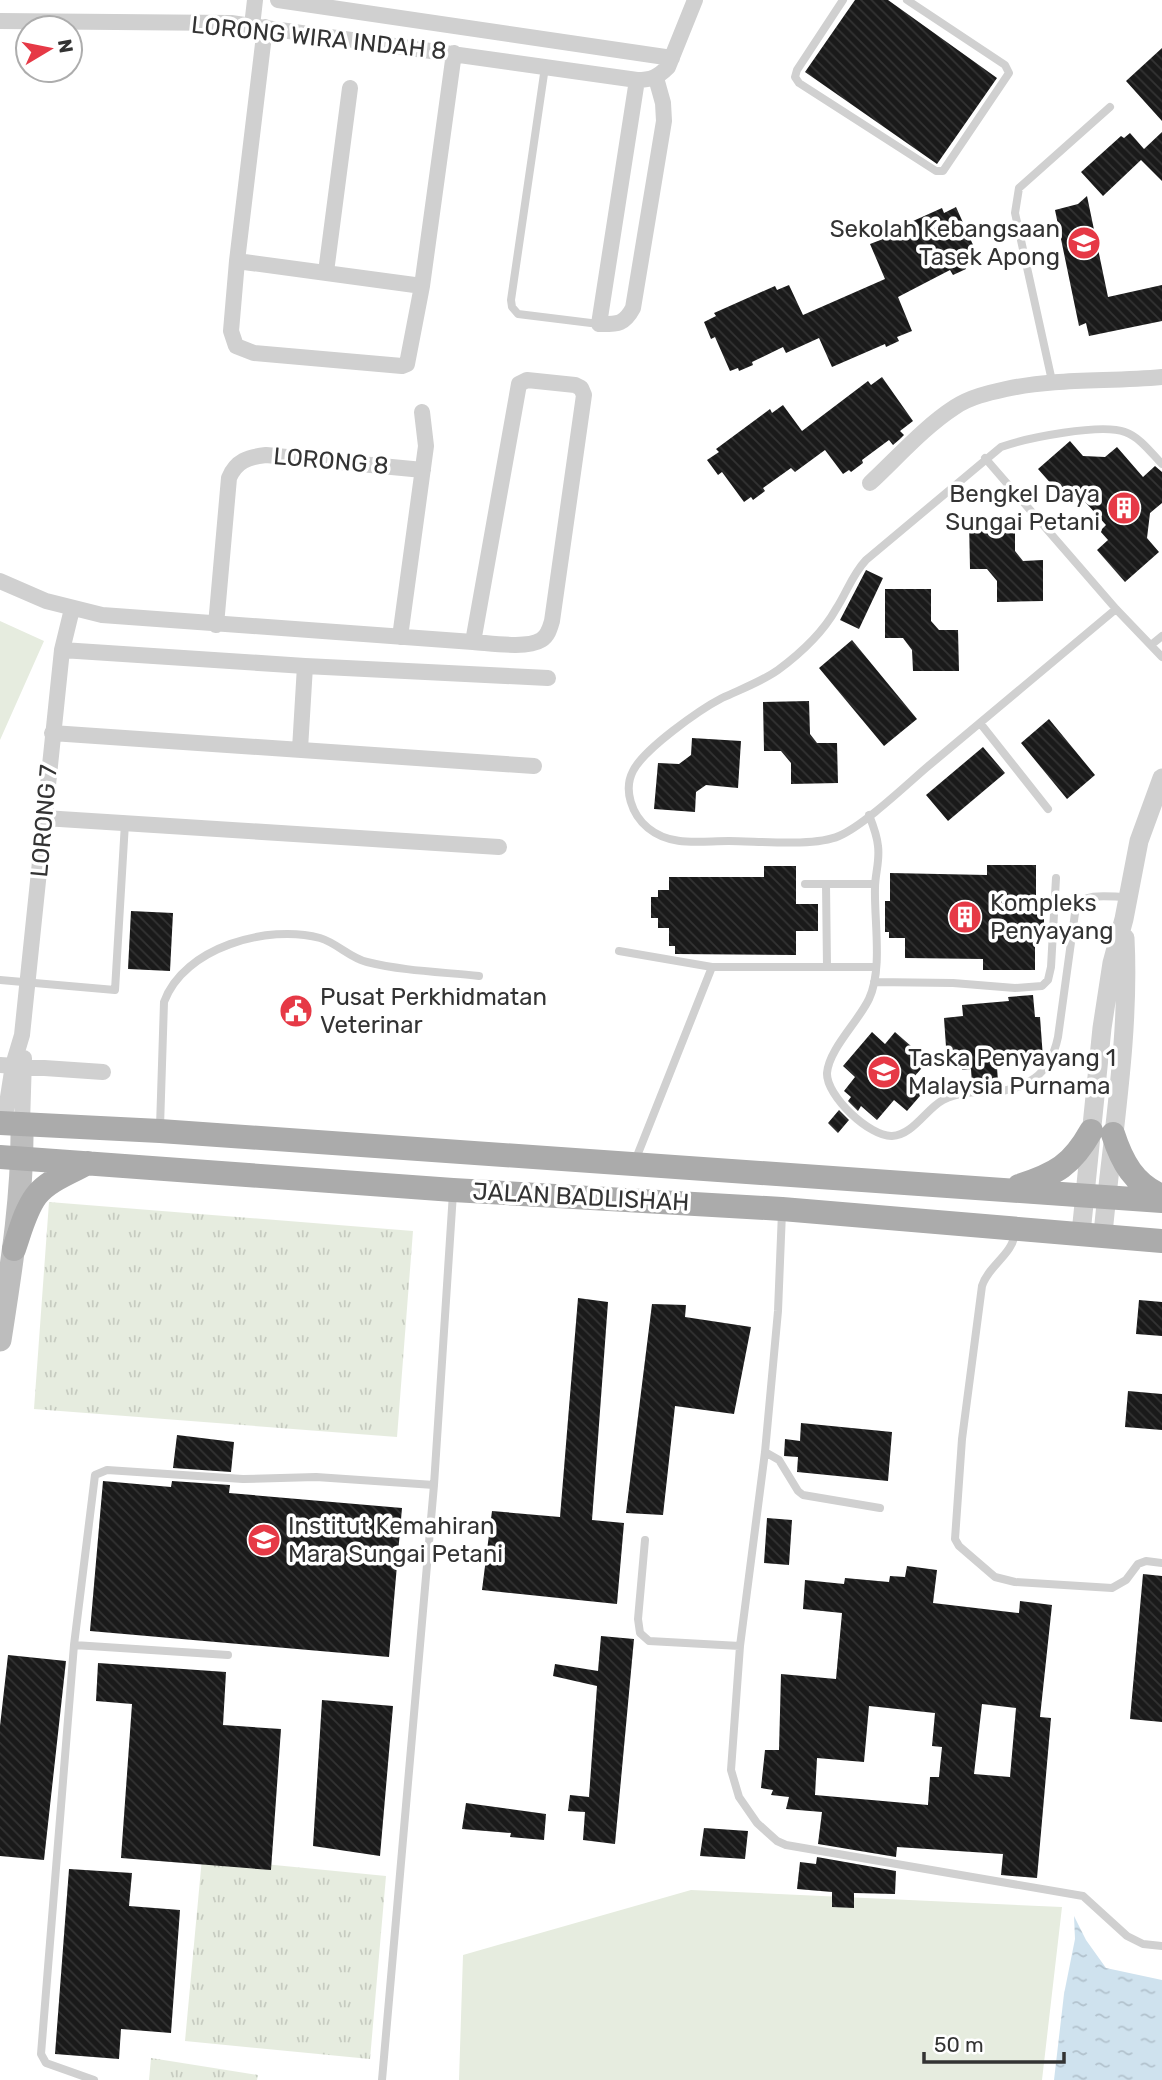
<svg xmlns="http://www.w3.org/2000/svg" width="1162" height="2080" font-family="Rubik,sans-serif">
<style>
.grass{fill:#e6ecdf}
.park{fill:url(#park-tufts)}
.water{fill:url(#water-ripples)}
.building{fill:url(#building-back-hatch);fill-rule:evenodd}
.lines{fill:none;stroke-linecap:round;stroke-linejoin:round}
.service{stroke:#d0d0d0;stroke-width:8}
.minor{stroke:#d0d0d0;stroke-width:16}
.tertiary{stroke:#d0d0d0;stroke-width:19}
.secondary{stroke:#bdbdbd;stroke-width:23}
.primary{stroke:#ababab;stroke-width:24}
.labels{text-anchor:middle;stroke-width:7;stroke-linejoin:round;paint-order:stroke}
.street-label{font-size:24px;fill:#333;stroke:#fff}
.poi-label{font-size:24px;fill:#333;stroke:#fff;text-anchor:start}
</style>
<defs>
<pattern id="park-tufts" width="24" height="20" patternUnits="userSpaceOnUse" patternTransform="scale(1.75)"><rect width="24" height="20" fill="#e6ecdf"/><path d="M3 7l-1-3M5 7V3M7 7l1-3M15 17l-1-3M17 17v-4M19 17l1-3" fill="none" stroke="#c6cbc0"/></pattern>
<pattern id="water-ripples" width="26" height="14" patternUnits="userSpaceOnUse" patternTransform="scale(1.75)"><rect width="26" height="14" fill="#cfe2ee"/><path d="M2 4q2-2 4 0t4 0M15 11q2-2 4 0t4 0" fill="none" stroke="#b2c2cd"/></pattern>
<pattern id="building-back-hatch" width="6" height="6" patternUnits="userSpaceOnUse" patternTransform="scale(1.75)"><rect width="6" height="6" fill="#1a1a1a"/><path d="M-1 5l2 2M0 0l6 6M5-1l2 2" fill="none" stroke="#333"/></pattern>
</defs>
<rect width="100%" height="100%" fill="#fff"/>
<!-- grass -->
<path class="grass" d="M0,621L44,641L0,740Z
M691,1890L1062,1907L1042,2080H459L463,1955Z"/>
<!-- park -->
<path class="park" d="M49,1202L413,1231L397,1437L34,1409Z
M202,1858L386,1876L370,2059L185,2041Z
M151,2058L258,2075L257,2080H149Z"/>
<!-- water -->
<path class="water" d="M1074,1916L1086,1940L1106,1968L1162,1980V2080H1054L1064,1994L1075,1939Z"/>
<!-- building -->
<path class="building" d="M855,0H888L997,78L937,164L805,72Z
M1162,48V121L1126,81Z
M1162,132V181L1141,160L1103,196L1081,172L1121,136L1124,138L1130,133L1144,149Z
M1087,196L1108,297L1162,285V321L1089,336L1086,323L1079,326L1055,210L1078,204Z
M956,207L978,256L963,263L966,269L953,275L950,270L898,297L912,331L897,337L899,341L886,347L885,344L832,367L819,338L786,353L783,347L752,362L753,365L739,371L738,368L730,371L715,337L711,339L704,322L716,316L714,313L775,286L777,290L789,285L803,315L885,279L870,244L883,239L882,235L942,208L944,213Z
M882,377L913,421L900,431L904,435L900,439L893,445L889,440L862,460L863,463L851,472L849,470L843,474L825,450L795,472L791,468L763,488L765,491L753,500L751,497L744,502L722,472L718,475L707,460L719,452L716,449L770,409L772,413L783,405L802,431L868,381L871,385Z
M1070,441L1083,456L1105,457L1117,447L1143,477L1155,466L1162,472V503L1150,513L1147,538L1159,552L1125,582L1097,550L1108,540L1100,531L1106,525L1078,494L1068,503L1038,469Z
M1015,519V551L1023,561L1043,560V601L997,602V581L987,569H970L969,520Z
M866,570L883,578L859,629L840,620Z
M885,589H931V621L939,630H958L959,671H913L912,650L903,638H885Z
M852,640L917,719L884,746L819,668Z
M809,701L810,734L817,743H837L838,783L791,784V763L781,751H764L763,702Z
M1049,719L1095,775L1067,799L1021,743Z
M692,738L741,741L738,788L706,785L696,792L695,812L654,809L658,763L679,764L691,755Z
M983,747L1005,773L948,821L926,795Z
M987,865H1036V902L1044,903V933H1035V970H983V959L905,958V938H889V932H885V901H890V873L987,875Z
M764,866H796V904H818V931H796V955L675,954V946H669V928H658V918H651V897H658V890H669V877H764Z
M131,911L173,913L170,971L128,969Z
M1033,995L1035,1017H1040L1043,1058L1006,1061V1067H997L998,1082L972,1084L971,1069L962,1070L961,1060L947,1061L944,1018L963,1016L962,1005L1009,1001L1008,997Z
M872,1032L885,1044L895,1032L928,1061L913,1078L926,1089L907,1111L894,1100L877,1120L861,1106L858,1111L848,1101L851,1097L844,1091L855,1077L843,1066Z
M839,1110L849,1120L838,1133L828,1123Z
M578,1298L608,1302L592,1520L624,1523L617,1604L482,1590L492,1511L560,1517Z
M1139,1300L1162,1302V1336L1136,1334Z
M652,1304L686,1305L685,1317L751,1327L734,1414L675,1406L663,1515L626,1513Z
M1128,1391L1162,1394V1430L1125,1427Z
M801,1423L892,1432L888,1481L797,1472L798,1457L784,1456L785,1439L800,1441Z
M177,1435L234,1442L231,1472L173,1468Z
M103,1481L171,1487L172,1481L230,1485L229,1493L402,1508L389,1657L90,1631Z
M767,1518L792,1520L789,1565L764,1563Z
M907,1566L937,1570L933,1603L1019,1613L1020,1601L1052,1605L1040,1717L1051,1718L1037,1878L1001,1875L1003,1854L897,1847L896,1857L818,1844L822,1812L786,1809L789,1797L771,1795L773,1790L761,1788L765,1750H779L781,1674L836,1679L842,1613L803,1609L805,1580L844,1584L845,1578L889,1582L890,1576L905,1577ZM982,1704L1016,1708L1010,1777L974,1774ZM869,1706L935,1713L932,1746L942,1747L939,1777H930L928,1805L815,1795L817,1758L864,1762Z
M1143,1574L1162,1576V1722L1130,1719Z
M601,1636L634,1639L615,1844L583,1840L585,1812L568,1811L570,1795L589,1797L597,1686L553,1676L555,1664L598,1671Z
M8,1655L66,1661L44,1860L0,1856V1726Z
M98,1663L226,1672L223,1725L281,1729L271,1870L121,1858L132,1704L96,1701Z
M322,1700L393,1706L380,1856L313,1846Z
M466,1803L546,1814L544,1840L510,1837L511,1833L462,1829Z
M704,1828L748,1831L745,1859L700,1856Z
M817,1857L896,1871L895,1894L854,1893V1908L832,1907V1892L797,1889L800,1862L816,1864Z
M69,1869L132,1873L129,1906L180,1910L171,2033L121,2029L119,2059L55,2054Z"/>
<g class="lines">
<!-- service -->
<path class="service" d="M843,0L797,70L795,77L799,83L936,171H943L1009,73L1005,65L907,0
M545,67L511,300L512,307L518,314L599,324
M1052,381L1015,213L1019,188L1110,107
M985,458L1116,609L1162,657
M1116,609C1053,662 989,715 926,768C904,787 864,825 839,836C814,847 758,841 729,841C700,841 671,847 648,828C632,815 623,790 633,771C644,749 699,710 722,698C741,689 761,682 778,670C801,653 822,634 836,609C847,592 852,575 866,560L1001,447C1026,438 1101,423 1125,432C1140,437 1152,454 1162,464
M1151,645L1162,636
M980,723L1048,809
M869,815C873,825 877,835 878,846C880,861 875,874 875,888C874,921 883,969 869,999C858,1022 829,1049 827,1073C826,1096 870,1137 892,1136C913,1135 926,1109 943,1100C958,1092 975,1092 990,1092C1027,1090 1050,1075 1058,1037L1076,906C1086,892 1110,897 1126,897
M805,884H875
M826,884L827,967
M619,951L712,967
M0,980L115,990L125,823
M874,982L953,983L1015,988L1042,986L1048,980L1051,967L1056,878
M160,1127L164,1002C184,947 268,924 320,938C337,943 350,958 367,962C403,971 442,972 479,976
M635,1161L712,967H876
M782,1212L778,1311L765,1452L740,1646L731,1770L739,1797L757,1823L777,1841L786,1845L1083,1896L1127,1936L1143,1944L1162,1946
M1015,1233C1013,1254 988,1266 982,1286L962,1439L955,1539L959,1546L995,1577L1015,1582L1112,1588L1126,1580L1138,1564L1146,1561L1162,1563
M765,1452L779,1460L798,1491L803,1495L880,1508
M645,1540L638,1619L640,1633L649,1641L740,1646
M74,1645L228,1655
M94,2080L46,2063L41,2054L74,1645L95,1475L107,1470L243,1479L316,1477L434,1485
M382,2080L434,1485L453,1193"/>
<!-- minor -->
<path class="minor" d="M278,0L672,58
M0,21L231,23L637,80C651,80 658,77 668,67L695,0
M252,26L255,0
M265,27L237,261L231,331L236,346L254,353L402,366L407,364L422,286L454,53
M637,80L599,324C617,324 624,325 633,308L664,121L663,103L656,78
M237,261L422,286
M326,272L350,88
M870,483C897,458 924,427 955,407C970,397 988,393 1006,389C1058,378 1109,382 1162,377
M0,581L46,601L102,615L473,642C490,643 527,649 541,640C548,636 550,628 552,621L584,395L581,388L575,385L527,380L519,384L473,642
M216,625L229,478C236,461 248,457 266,455L423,470
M400,637L426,446L422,412
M62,650L305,666L548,678
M52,733L534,766
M300,749L305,666
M44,818L499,847
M0,1065L103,1072
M4,1123L13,1065L22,1035L62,650L72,609
M22,1124L24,1058"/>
<!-- tertiary -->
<path class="tertiary" d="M1081,1233L1102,1028L1112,963L1124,919L1139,841L1162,778
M1103,1234C1112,1136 1130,1036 1125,938"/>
<!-- secondary -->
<path class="secondary" d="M0,1340C11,1269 23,1197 22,1124"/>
<!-- primary -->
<path class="primary" d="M0,1123L160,1131L1162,1201
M1113,1134C1122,1162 1134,1184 1162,1196
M0,1157L453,1190L782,1209L1162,1241
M1019,1186C1056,1174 1072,1165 1091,1131
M14,1249C20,1232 25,1211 36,1196C47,1181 71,1172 88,1163"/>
</g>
<!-- icons -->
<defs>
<symbol id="school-disc" viewBox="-11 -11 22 22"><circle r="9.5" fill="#e63946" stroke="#fff"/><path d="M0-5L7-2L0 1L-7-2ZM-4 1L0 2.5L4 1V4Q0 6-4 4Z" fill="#fff"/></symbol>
<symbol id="building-disc" viewBox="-11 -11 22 22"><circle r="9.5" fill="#e63946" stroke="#fff"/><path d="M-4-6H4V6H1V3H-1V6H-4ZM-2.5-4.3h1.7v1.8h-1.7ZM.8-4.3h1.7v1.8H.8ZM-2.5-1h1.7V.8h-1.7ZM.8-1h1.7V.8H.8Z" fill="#fff"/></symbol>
<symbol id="civic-disc" viewBox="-11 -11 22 22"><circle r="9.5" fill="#e63946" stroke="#fff"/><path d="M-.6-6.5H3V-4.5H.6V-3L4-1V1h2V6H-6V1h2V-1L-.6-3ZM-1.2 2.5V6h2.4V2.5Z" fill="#fff"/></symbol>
</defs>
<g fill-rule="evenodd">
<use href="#school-disc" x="1065" y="224" width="38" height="38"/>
<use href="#building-disc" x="1105" y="489" width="38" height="38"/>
<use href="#building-disc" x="946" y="898" width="38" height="38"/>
<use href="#civic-disc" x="277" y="992" width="38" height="38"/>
<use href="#school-disc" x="865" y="1053" width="38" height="38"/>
<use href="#school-disc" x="245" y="1521" width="38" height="38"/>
</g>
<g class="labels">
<!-- street labels -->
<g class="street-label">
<text transform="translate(319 38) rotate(6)" y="8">LORONG WIRA INDAH 8</text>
<text transform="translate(331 461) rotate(5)" y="8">LORONG 8</text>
<text transform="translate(44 821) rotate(-85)" y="8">LORONG 7</text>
<text transform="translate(581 1197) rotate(3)" y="8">JALAN BADLISHAH</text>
</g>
<!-- poi labels -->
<g class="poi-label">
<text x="1060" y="237" text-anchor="end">Sekolah Kebangsaan<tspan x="1060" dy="28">Tasek Apong</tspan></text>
<text x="1100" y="502" text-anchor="end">Bengkel Daya<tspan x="1100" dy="28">Sungai Petani</tspan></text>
<text x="990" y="911">Kompleks<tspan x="990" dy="28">Penyayang</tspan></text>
<text x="320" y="1005">Pusat Perkhidmatan<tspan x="320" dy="28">Veterinar</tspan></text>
<text x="908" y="1066">Taska Penyayang 1<tspan x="908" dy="28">Malaysia Purnama</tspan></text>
<text x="288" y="1534">Institut Kemahiran<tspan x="288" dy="28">Mara Sungai Petani</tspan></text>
</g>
</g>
<!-- north arrow -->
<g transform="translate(49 49) rotate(80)"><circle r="33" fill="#ffffff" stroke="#adadad" stroke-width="2"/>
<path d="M0-5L12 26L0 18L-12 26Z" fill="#e63946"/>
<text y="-10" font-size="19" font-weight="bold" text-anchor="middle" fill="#333333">N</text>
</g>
<!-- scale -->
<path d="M924 2052v10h140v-10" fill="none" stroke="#333333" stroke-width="3.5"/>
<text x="934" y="2052" font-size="21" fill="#333333" stroke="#ffffff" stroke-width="5" paint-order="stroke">50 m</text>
</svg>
